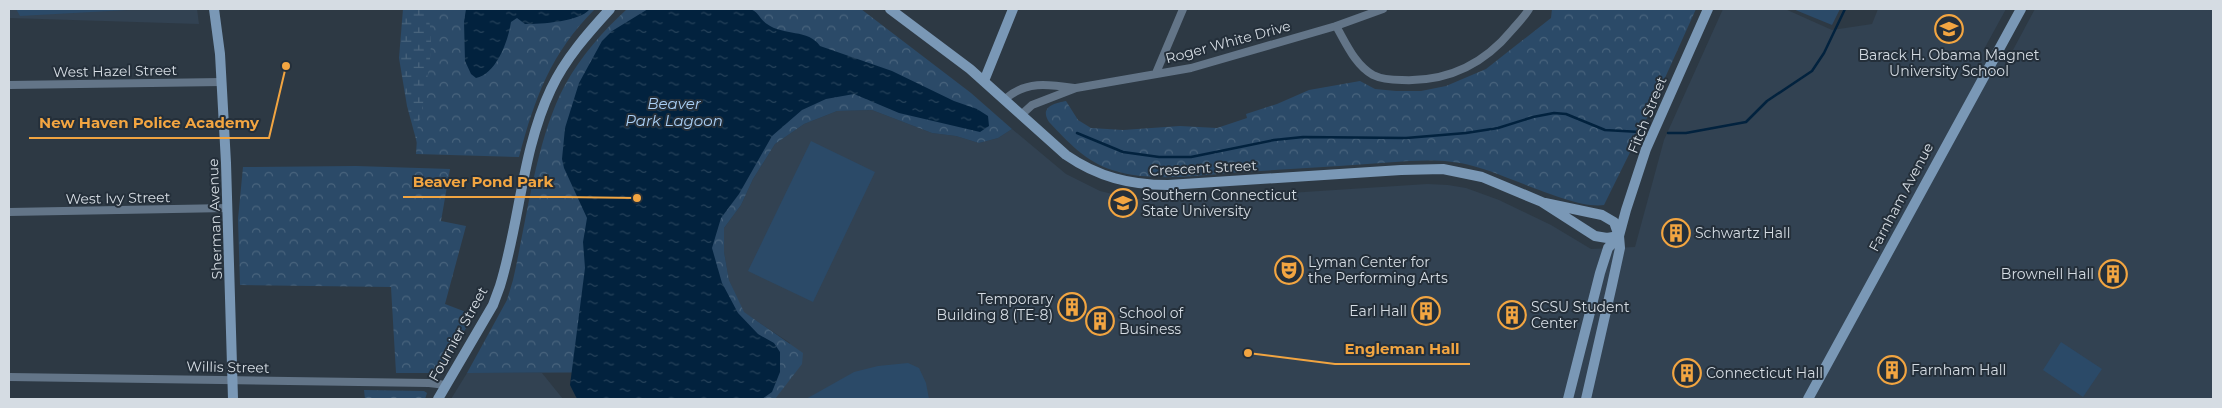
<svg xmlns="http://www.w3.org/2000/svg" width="2222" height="408" font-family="Montserrat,sans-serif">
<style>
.built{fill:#324252}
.green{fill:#2b4a68}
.wetland{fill:url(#wetland-marsh)}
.park{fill:url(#park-crowns)}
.water{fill:url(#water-ripples)}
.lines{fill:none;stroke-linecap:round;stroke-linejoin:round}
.stream{stroke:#02223e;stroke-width:2.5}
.street{stroke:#637588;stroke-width:8}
.secondary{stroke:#7a98b6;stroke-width:10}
.labels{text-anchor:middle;stroke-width:4;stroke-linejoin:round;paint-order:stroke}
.street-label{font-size:14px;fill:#d5dce3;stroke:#242f3a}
.poi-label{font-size:14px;fill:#d5dce3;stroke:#242f3a;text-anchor:start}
.water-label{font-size:15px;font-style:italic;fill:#aacff5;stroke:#242f3a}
.leader{fill:none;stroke:#f2a541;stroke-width:2}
.callout-dot{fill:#f2a541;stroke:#242f3a;stroke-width:2}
.callout-label{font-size:15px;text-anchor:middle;font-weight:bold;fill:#f2a541;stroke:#242f3a;stroke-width:4;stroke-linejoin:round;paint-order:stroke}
</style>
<defs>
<pattern id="wetland-marsh" width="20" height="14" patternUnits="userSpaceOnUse" patternTransform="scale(1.25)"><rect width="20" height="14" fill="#2b4a68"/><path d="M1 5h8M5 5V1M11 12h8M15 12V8" fill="none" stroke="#49647d"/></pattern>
<pattern id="park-crowns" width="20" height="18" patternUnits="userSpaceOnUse" patternTransform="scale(1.25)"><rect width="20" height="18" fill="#2b4a68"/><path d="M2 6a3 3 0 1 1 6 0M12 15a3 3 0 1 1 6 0" fill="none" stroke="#49647d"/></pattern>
<pattern id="water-ripples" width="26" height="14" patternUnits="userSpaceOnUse" patternTransform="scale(1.25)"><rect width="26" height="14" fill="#02223e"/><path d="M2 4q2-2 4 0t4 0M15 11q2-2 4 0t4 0" fill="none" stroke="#26425a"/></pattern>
</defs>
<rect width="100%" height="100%" fill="#2d3944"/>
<!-- built -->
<path class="built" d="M9,9H197L199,24L9,18Z
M1723,9H1785L1832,30L1872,24L1878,9H2006L1983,51L2006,63L2035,9H2213V399H775L790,343L743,312L729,280L724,252V228L741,205L753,179L775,144L804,124L837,111L872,110L932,133L956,136L979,143L998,138L1012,129L1066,174L1100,191L1133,199L1181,200L1427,184L1448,185L1466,188L1499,200L1551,225L1591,249L1635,247L1664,140Z
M467,373H542L563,399H451Z"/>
<!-- green -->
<path class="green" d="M16,9H145L20,16Z
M1793,9H1840L1832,25Z
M811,141L875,172L813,302L748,271Z
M2061,342L2102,369L2083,397L2043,370Z
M908,363L919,368L926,383L929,399H806L854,372L878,366Z"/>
<!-- wetland -->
<path class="wetland" d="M403,9H466L417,143L407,106L399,58Z"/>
<!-- park -->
<path class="park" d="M426,9H595C551,53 535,97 519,157L416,154L418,122L421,118C425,83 438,43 426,9Z
M627,9H861L971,93L1012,129L998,138L979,143L956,136L932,133L872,110L837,111L804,124L775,144L753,179L741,205L724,228V252L729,280L744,312L803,353L802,364L775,399H682L683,372L467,373L507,300L513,280C527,219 536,139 565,85C581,56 603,31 627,9Z
M1552,9H1696L1646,120L1604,205C1575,210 1506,174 1473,166C1452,160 1431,160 1409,161C1353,165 1297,169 1241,172C1199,175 1153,183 1112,170C1085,161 1068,142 1049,122C1039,107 1055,103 1066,101L1078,120L1091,128L1123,130L1180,126L1217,128L1247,118L1246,114L1277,104L1309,90L1360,81L1375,89L1396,91H1421L1446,86L1486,69L1551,18Z
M356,166L450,169L441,221L466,226L445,304L474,315L439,373H396L391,287L240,285L238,219L243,167Z
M364,390L424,391L427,393L425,399H365Z"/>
<!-- water -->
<path class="water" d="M466,9H590C579,22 541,24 525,24L517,18L511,22C508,41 497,73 476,78L471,74L465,61L464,22Z
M648,9H749C759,11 759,19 767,24C783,36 809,29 820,46L892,71L954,101L977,109L988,116L989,126L980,132L899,113L854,94L826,99L802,110L772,136L739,194L721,218L712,248L722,283L738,313L758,334L774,343L780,352V372L772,392L762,399H577L570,385L585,268L583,242L587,218L564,168L562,159L565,128L579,83L602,41L612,31Z"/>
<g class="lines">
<!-- stream -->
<path class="stream" d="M1077,133L1123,152L1159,157H1191L1274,140L1303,137L1406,138L1466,133L1498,128L1533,117L1554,113L1566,114L1605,130L1640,132
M1668,133H1686L1746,122L1767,101L1812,71L1824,53L1845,9"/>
<!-- street -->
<path class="street" d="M1336,26C1346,43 1355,65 1373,75C1381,79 1393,80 1402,80C1447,82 1484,64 1512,30C1518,23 1525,16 1529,9
M1156,73L1183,9
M9,85L222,82
M1005,99C1026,81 1047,84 1074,88
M1021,115L1032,105L1076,88L1191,68L1336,26L1383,9
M9,212L228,208
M9,377L429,383L446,385"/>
<!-- secondary -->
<path class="secondary" d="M214,9L220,54L226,163L233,399
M890,9L970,69L1066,155C1098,177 1130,185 1168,185L1401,170L1443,169L1482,177L1542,202L1595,236L1607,238L1619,236
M984,81L1013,9
M1545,203L1602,215L1614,222L1619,236
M438,399L493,305L500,286C520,221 522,150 551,89C565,59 588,33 610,9
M1568,399L1600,273L1608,248L1619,236
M1586,399L1612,285L1620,248L1619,236L1626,210L1646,149L1708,9
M1808,399L2021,9"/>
</g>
<!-- icons -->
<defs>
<symbol id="school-ring" viewBox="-11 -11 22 22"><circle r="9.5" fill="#242f3a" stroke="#f2a541" stroke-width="1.5"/><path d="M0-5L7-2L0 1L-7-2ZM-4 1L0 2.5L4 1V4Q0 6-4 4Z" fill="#f2a541"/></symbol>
<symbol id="university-ring" viewBox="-11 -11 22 22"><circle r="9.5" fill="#242f3a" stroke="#f2a541" stroke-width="1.5"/><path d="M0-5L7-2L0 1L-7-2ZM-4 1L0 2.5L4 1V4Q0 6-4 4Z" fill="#f2a541"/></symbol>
<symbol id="building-ring" viewBox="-11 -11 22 22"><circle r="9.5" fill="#242f3a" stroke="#f2a541" stroke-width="1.5"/><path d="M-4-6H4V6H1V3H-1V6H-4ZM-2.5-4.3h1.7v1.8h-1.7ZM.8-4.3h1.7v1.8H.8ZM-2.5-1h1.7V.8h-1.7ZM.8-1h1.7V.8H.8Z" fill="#f2a541"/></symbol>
<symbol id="theatre-ring" viewBox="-11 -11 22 22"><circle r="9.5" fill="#242f3a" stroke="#f2a541" stroke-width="1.5"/><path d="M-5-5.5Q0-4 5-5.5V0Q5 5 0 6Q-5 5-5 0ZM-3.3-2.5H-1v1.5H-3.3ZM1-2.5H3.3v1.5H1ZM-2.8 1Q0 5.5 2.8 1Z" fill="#f2a541"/></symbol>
</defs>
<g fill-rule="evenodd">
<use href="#school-ring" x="1933" y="13" width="32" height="32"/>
<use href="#university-ring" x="1107" y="187" width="32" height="32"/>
<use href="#building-ring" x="1660" y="217" width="32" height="32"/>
<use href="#theatre-ring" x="1273" y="254" width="32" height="32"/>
<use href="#building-ring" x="2097" y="258" width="32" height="32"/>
<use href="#building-ring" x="1056" y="291" width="32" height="32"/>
<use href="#building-ring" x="1410" y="295" width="32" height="32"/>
<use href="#building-ring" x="1496" y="299" width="32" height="32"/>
<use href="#building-ring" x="1084" y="305" width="32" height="32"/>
<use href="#building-ring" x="1876" y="354" width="32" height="32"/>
<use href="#building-ring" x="1671" y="357" width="32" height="32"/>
</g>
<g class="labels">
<!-- street labels -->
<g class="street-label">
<text transform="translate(1228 42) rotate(-15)" y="5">Roger White Drive</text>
<text transform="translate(115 71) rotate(-1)" y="5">West Hazel Street</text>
<text transform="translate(1647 115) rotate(-68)" y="5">Fitch Street</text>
<text transform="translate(1203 168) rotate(-3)" y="5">Crescent Street</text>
<text transform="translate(1901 197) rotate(-62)" y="5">Farnham Avenue</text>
<text transform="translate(118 198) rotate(-1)" y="5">West Ivy Street</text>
<text transform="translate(215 219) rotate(-92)" y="5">Sherman Avenue</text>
<text transform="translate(458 334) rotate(-61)" y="5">Fournier Street</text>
<text transform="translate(228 367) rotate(1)" y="5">Willis Street</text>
</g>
<!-- poi labels -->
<g class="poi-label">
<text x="1949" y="60" text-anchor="middle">Barack H. Obama Magnet<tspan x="1949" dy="16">University School</tspan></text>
<text x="1142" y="200">Southern Connecticut<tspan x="1142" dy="16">State University</tspan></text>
<text x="1695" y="238">Schwartz Hall</text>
<text x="1308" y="267">Lyman Center for<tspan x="1308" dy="16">the Performing Arts</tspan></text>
<text x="2094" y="279" text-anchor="end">Brownell Hall</text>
<text x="1053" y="304" text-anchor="end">Temporary<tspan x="1053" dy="16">Building 8 (TE-8)</tspan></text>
<text x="1531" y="312">SCSU Student<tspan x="1531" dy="16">Center</tspan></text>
<text x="1407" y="316" text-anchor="end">Earl Hall</text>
<text x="1119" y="318">School of<tspan x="1119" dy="16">Business</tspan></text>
<text x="1911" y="375">Farnham Hall</text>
<text x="1706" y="378">Connecticut Hall</text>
</g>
<!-- water labels -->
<g class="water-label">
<text x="674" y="109">Beaver<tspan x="674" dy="17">Park Lagoon</tspan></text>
</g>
</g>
<!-- callouts -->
<path class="leader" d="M286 66L269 138H29M637 198L564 197H403M1248 353L1335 364H1470"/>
<g class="callout-dot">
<circle cx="286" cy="66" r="5"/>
<circle cx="637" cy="198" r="5"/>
<circle cx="1248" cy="353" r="5"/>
</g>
<g class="callout-label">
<text x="149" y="128">New Haven Police Academy</text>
<text x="483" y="187">Beaver Pond Park</text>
<text x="1402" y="354">Engleman Hall</text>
</g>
<!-- border -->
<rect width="2222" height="408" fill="none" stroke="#d5dce3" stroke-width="20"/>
</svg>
